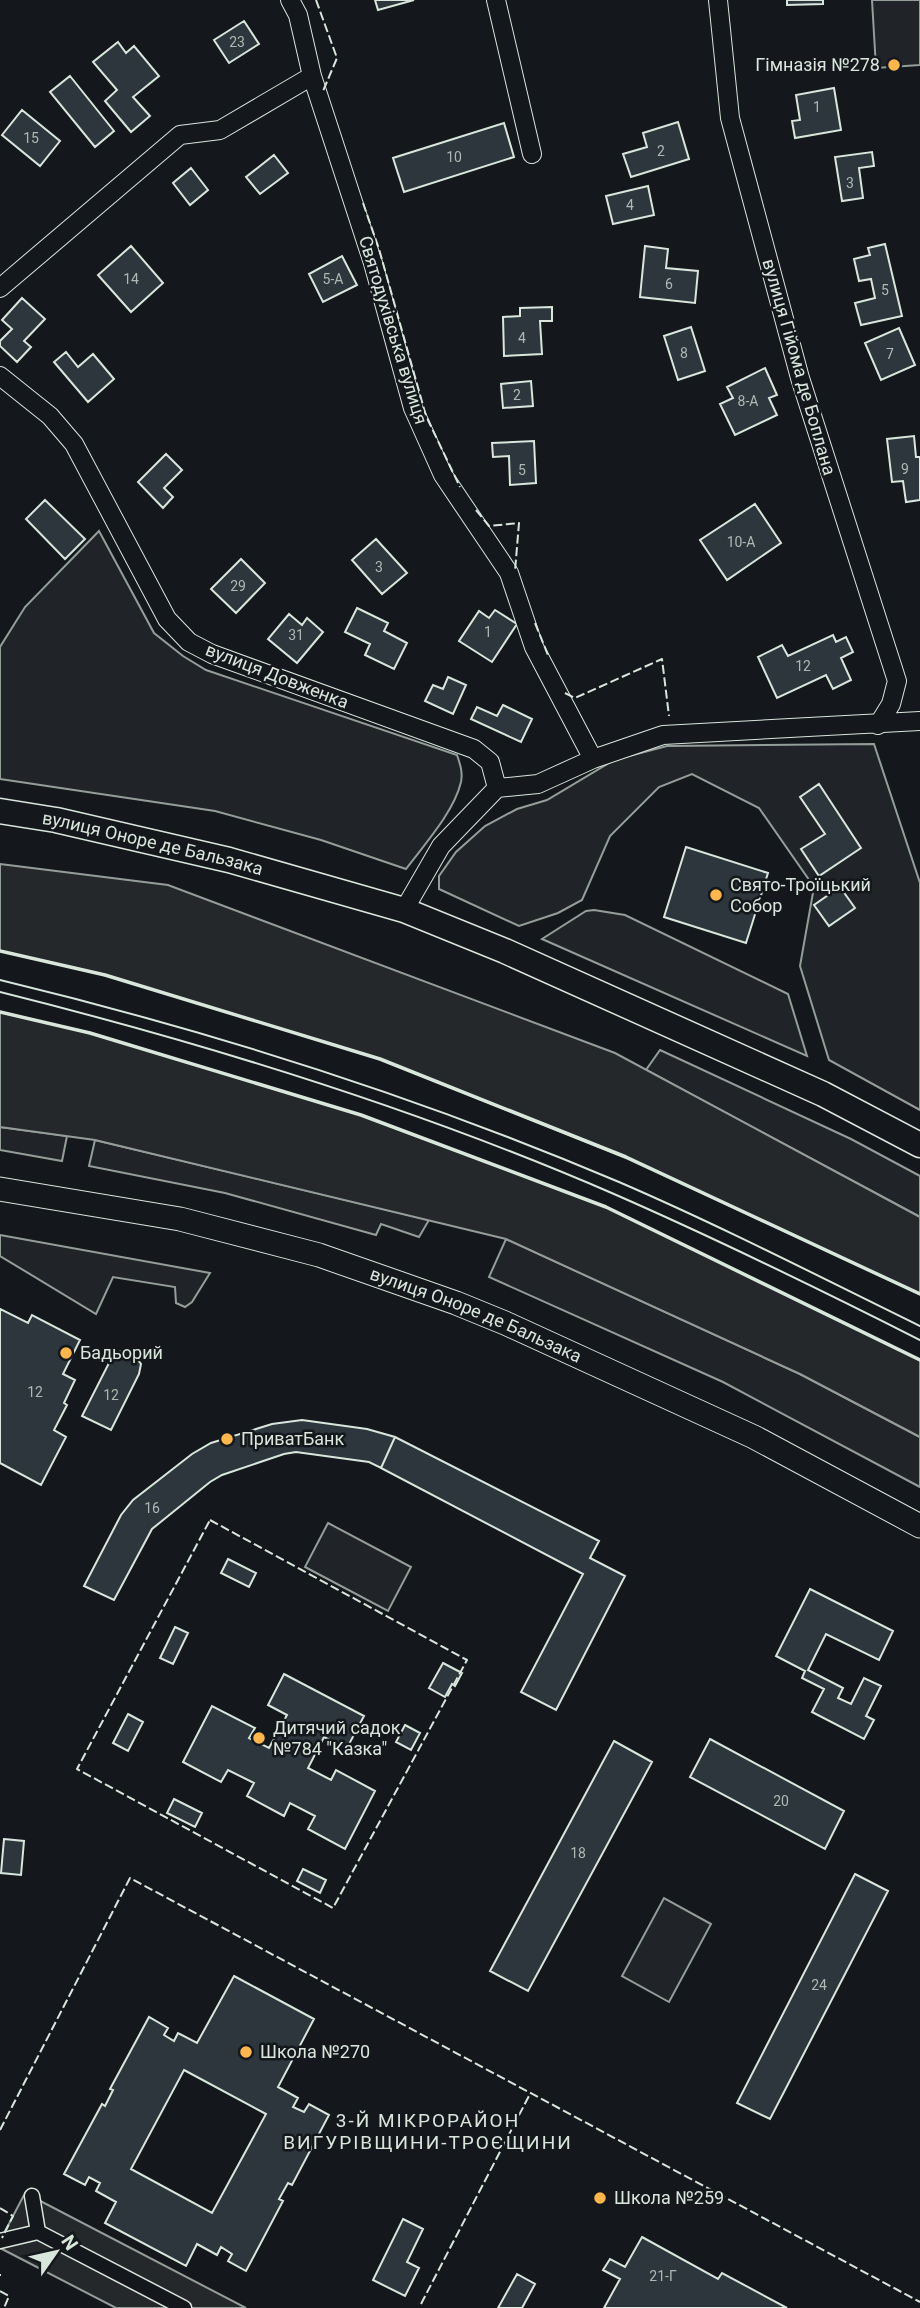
<svg xmlns="http://www.w3.org/2000/svg" width="920" height="2308" font-family="Roboto,sans-serif">
<style>
.green{fill:#202428;stroke:#939e99;stroke-width:2}
.parking{fill:#24282b;stroke:#939e99;stroke-width:2}
.building{fill:#2c363c;stroke:#d8e6dc;stroke-width:2;fill-rule:evenodd}
.lines{fill:none;stroke-linecap:round;stroke-linejoin:round}
.pedestrian-casing{stroke:#d8e6dc;stroke-width:17}
.minor-casing{stroke:#d8e6dc;stroke-width:20}
.tertiary-casing{stroke:#d8e6dc;stroke-width:25}
.secondary-casing{stroke:#d8e6dc;stroke-width:27}
.pedestrian{stroke:#14181c;stroke-width:14}
.minor{stroke:#14181c;stroke-width:18}
.tertiary{stroke:#14181c;stroke-width:23}
.secondary{stroke:#14181c;stroke-width:24}
.tram{stroke:#d8e6dc;stroke-width:2}
.fence{stroke:#d8e6dc;stroke-width:2;stroke-dasharray:9 3.5;stroke-linecap:butt}
.wall{stroke:#d8e6dc;stroke-width:3.5}
.poi-dot{fill:#ffb74d;stroke:#14181c;stroke-width:2.5}
.labels{text-anchor:middle;stroke-width:5;stroke-linejoin:round;paint-order:stroke}
.number-label{font-size:14px;fill:#adbab4}
.poi-label{font-size:18px;fill:#d8e6dc;stroke:#14181c;text-anchor:start}
.street-label{font-size:18px;fill:#d8e6dc;stroke:#14181c}
.neighbourhood-label{font-size:19px;letter-spacing:2px;fill:#d8e6dc;stroke:#14181c}
</style>
<rect width="100%" height="100%" fill="#14181c"/>
<!-- green -->
<path class="green" d="M872,0H920V65L876,68Z
M99,531L154,633L183,656L206,670L457,755C460,764 463,772 461,782C454,812 424,845 406,869L321,840L215,811L0,779V647L25,607Z
M874,744L920,883V1110L829,1060L800,966L814,887L759,808L692,774L659,787L610,836L582,900L558,913L519,926L439,889V876L456,852L485,826L517,809L547,800L614,760L667,746Z
M594,910L625,915L788,994L807,1056L542,939L586,911Z
M660,1050L851,1139L920,1176V1217L646,1070Z
M0,1127L67,1136L62,1161L0,1150Z
M95,1140L429,1220L419,1237L381,1224L376,1235L225,1193L89,1166Z
M0,1235L210,1273L192,1302L185,1307L176,1303L175,1287L113,1277L96,1314L0,1256Z
M506,1239L800,1374L920,1437V1487L723,1382L489,1277Z
M328,1523L411,1567L388,1611L305,1567Z
M664,1898L711,1924L669,2002L622,1976Z"/>
<!-- parking -->
<path class="parking" d="M0,864L168,885L615,1053L920,1217V1294L626,1158L380,1059L105,975L0,951Z
M0,1012L90,1033L361,1115L606,1207L920,1360V1437L800,1374L506,1239L95,1140L0,1127Z
M25,2193L246,2308H116L0,2248V2241Z"/>
<!-- building -->
<path class="building" d="M375,0H414L378,10Z
M787,0H823V4L787,5Z
M244,21L259,44L229,63L214,40Z
M118,42L126,53L134,46L159,76L133,97L150,116L131,132L105,101L117,90L93,62Z
M70,76L114,131L95,147L50,92Z
M834,88L841,130L795,138L792,121L800,120L796,95Z
M22,110L60,141L40,166L2,135Z
M678,122L689,159L631,177L623,154L647,147L643,133Z
M504,123L514,157L404,192L393,158Z
M872,152L874,166L859,168L863,198L842,201L835,157Z
M274,155L288,173L260,194L246,177Z
M191,168L208,190L190,205L173,183Z
M648,186L654,215L613,224L606,196Z
M885,244L902,316L861,325L855,303L875,298L871,279L859,281L854,259L870,255L868,248Z
M131,246L163,283L131,312L98,275Z
M645,246L668,249L666,268L698,271L695,303L640,297Z
M342,256L357,285L323,302L309,274Z
M22,298L45,319L24,341L31,347L17,362L0,346V341L12,329L2,320Z
M552,307V321H540L542,354L504,356L503,317L520,316V308Z
M691,327L705,371L678,380L664,336Z
M899,328L915,365L881,380L865,343Z
M66,352L78,367L93,354L114,379L88,402L54,362Z
M765,368L777,395L769,398L777,415L735,435L720,404L733,398L727,387Z
M531,381L533,406L503,408L501,384Z
M914,436L916,457H920V500L906,502L903,481L892,482L887,439Z
M534,441L536,483L510,485L509,456L493,457L492,443Z
M166,454L182,470L164,488L173,497L163,508L138,482Z
M45,500L85,539L65,559L26,519Z
M755,504L781,543L727,580L700,540Z
M376,539L407,573L382,594L352,560Z
M241,559L265,583L236,613L211,589Z
M357,608L388,623L384,631L407,643L394,669L365,655L370,644L345,632Z
M495,610L517,624L492,662L459,641L479,611L489,618Z
M289,614L302,625L307,618L323,632L297,663L268,639Z
M833,635L836,642L846,637L853,652L841,658L851,680L833,689L826,675L777,698L758,657L782,645L788,656Z
M448,677L466,685L453,714L425,701L433,685L443,689Z
M503,705L532,719L521,742L471,719L477,707L497,716Z
M819,784L861,848L819,876L801,849L825,834L800,797Z
M686,847L768,873L746,943L664,917Z
M840,887L855,908L829,926L814,905Z
M0,1309L28,1323L32,1315L80,1340L63,1374L75,1380L64,1403L67,1405L54,1430L66,1437L41,1485L0,1463Z
M126,1351L135,1356L141,1364L139,1374L111,1430L82,1416L111,1359L118,1352Z
M302,1420L367,1429L395,1437L381,1468L369,1462L296,1452L284,1454L222,1475L210,1482L152,1529L114,1600L84,1586L121,1515L133,1500L192,1454L211,1443L272,1424Z
M395,1437L599,1541L590,1558L625,1576L556,1710L521,1692L583,1574L381,1468Z
M228,1559L256,1573L249,1587L221,1573Z
M810,1589L893,1631L879,1660L826,1634L808,1670L843,1688L838,1698L851,1704L864,1678L881,1686L866,1716L874,1720L864,1739L812,1712L824,1689L802,1678L805,1671L776,1656Z
M175,1627L188,1633L173,1664L160,1658Z
M443,1663L462,1673L455,1686L452,1684L445,1697L429,1688Z
M284,1674L364,1716L347,1748L324,1737L308,1768L331,1780L336,1770L375,1791L345,1849L308,1829L315,1816L290,1803L284,1816L247,1796L254,1783L228,1770L221,1782L183,1762L212,1706L255,1728L249,1738L269,1748L287,1715L268,1705Z
M128,1714L143,1722L128,1751L113,1743Z
M405,1725L420,1733L411,1750L396,1742Z
M710,1739L844,1811L825,1849L690,1777Z
M614,1741L652,1762L528,1991L490,1971Z
M174,1799L202,1813L195,1827L167,1813Z
M4,1839L24,1841L21,1875L1,1873Z
M303,1869L326,1880L320,1893L297,1881Z
M855,1874L888,1891L770,2119L737,2103Z
M234,1976L314,2019L278,2087L298,2098L293,2107L304,2112L309,2104L329,2115L292,2185L288,2183L279,2199L283,2201L246,2271L228,2261L232,2254L221,2247L217,2255L197,2244L186,2266L105,2223L116,2202L96,2191L100,2183L89,2177L85,2185L64,2174L102,2104L105,2106L113,2090L110,2089L149,2017L168,2028L164,2035L174,2041L178,2033L197,2043ZM184,2070L266,2114L212,2213L131,2169Z
M403,2219L423,2229L407,2262L419,2268L405,2296L373,2280Z
M642,2237L718,2279L722,2273L787,2308H604L620,2279L603,2270L610,2259L625,2267Z
M517,2274L535,2284L522,2308H498Z"/>
<g class="lines">
<defs>
<path id="pedestrian" d="M38,2232L184,2308
M0,2241L38,2232L32,2196"/>
<path id="minor" d="M290,0L298,15L312,76L373,263L413,408L443,475L509,573L534,647L593,759
M496,0L532,154
M718,0L730,118L800,378L897,681L891,704L878,725
M0,288L180,135L220,130L312,76
M0,376L50,416L74,444L167,619L189,642L212,654L474,749L490,762L497,788
M404,910L441,846L497,788L538,784L593,759L663,735L920,721"/>
<g id="tertiary">
<path id="s1" d="M0,1189L180,1219L319,1255L456,1303L505,1323L754,1437L920,1526"/>
</g>
<g id="secondary">
<path id="s2" d="M0,811L56,820L229,860L404,910L505,951L823,1094L920,1145"/>
</g>
</defs>
<!-- pedestrian casing -->
<use href="#pedestrian" class="pedestrian-casing"/>
<!-- minor casing -->
<use href="#minor" class="minor-casing"/>
<!-- tertiary casing -->
<use href="#tertiary" class="tertiary-casing"/>
<!-- secondary casing -->
<use href="#secondary" class="secondary-casing"/>
<!-- pedestrian -->
<use href="#pedestrian" class="pedestrian"/>
<!-- minor -->
<use href="#minor" class="minor"/>
<!-- tertiary -->
<use href="#tertiary" class="tertiary"/>
<!-- secondary -->
<use href="#secondary" class="secondary"/>
<!-- tram -->
<path class="tram" d="M0,980C211,1031 419,1097 619,1182C721,1226 820,1277 920,1326
M0,992C208,1044 416,1108 614,1194C717,1239 819,1289 920,1340"/>
<!-- fence -->
<path class="fence" d="M316,0L337,58L323,91
M363,203L379,249L426,416L460,487
M476,510L489,526L519,523L515,571
M535,623L548,655
M565,693L575,698L662,659L669,716
M210,1520L467,1660L333,1908L77,1769Z
M0,2130L130,1878L920,2302
M0,2208L13,2216L2,2238
M0,2274V2276
M0,2291L9,2296L4,2308
M421,2304L530,2094"/>
<!-- wall -->
<path class="wall" d="M0,951L105,975L380,1059L626,1157L920,1294
M0,1012L90,1033L361,1115L606,1207L920,1360"/>
</g>
<!-- markers -->
<g class="poi-dot">
<circle cx="894" cy="65" r="7"/>
<circle cx="716" cy="895" r="7"/>
<circle cx="66" cy="1353" r="7"/>
<circle cx="227" cy="1439" r="7"/>
<circle cx="259" cy="1738" r="7"/>
<circle cx="246" cy="2052" r="7"/>
<circle cx="600" cy="2198" r="7"/>
</g>
<g class="labels">
<!-- number labels -->
<g class="number-label">
<text x="237" y="47">23</text>
<text x="817" y="112">1</text>
<text x="31" y="143">15</text>
<text x="661" y="156">2</text>
<text x="454" y="162">10</text>
<text x="850" y="188">3</text>
<text x="630" y="210">4</text>
<text x="131" y="284">14</text>
<text x="333" y="284">5-А</text>
<text x="669" y="289">6</text>
<text x="885" y="295">5</text>
<text x="522" y="343">4</text>
<text x="684" y="358">8</text>
<text x="890" y="359">7</text>
<text x="517" y="400">2</text>
<text x="748" y="406">8-А</text>
<text x="905" y="474">9</text>
<text x="522" y="475">5</text>
<text x="741" y="547">10-А</text>
<text x="379" y="572">3</text>
<text x="238" y="591">29</text>
<text x="488" y="637">1</text>
<text x="296" y="640">31</text>
<text x="803" y="671">12</text>
<text x="35" y="1397">12</text>
<text x="111" y="1400">12</text>
<text x="152" y="1513">16</text>
<text x="781" y="1806">20</text>
<text x="578" y="1858">18</text>
<text x="819" y="1990">24</text>
<text x="663" y="2281">21-Г</text>
</g>
<!-- poi labels -->
<g class="poi-label">
<text x="880" y="71" text-anchor="end">Гімназія №278</text>
<text x="730" y="891">Свято-Троїцький<tspan x="730" dy="21">Собор</tspan></text>
<text x="80" y="1359">Бадьорий</text>
<text x="241" y="1445">ПриватБанк</text>
<text x="273" y="1734">Дитячий садок<tspan x="273" dy="21">№784 "Казка"</tspan></text>
<text x="260" y="2058">Школа №270</text>
<text x="614" y="2204">Школа №259</text>
</g>
<!-- street labels -->
<g class="street-label">
<text transform="translate(393 330) rotate(73)" y="6">Святодухівська вулиця</text>
<text transform="translate(799 367) rotate(74)" y="6">вулиця Гійома де Боплана</text>
<text transform="translate(277 676) rotate(21)" y="6">вулиця Довженка</text>
<text dy="6" stroke="none"><textPath href="#s2" startOffset="156">вулиця Оноре де Бальзака</textPath></text>
<text dy="6" stroke="none"><textPath href="#s1" startOffset="494">вулиця Оноре де Бальзака</textPath></text>
</g>
<!-- neighbourhood labels -->
<g class="neighbourhood-label">
<text x="428" y="2127">3-Й МІКРОРАЙОН<tspan x="428" dy="22">ВИГУРІВЩИНИ-ТРОЄЩИНИ</tspan></text>
</g>
</g>
<!-- north arrow -->
<g transform="translate(56 2252) rotate(56)" stroke="#14181c" stroke-width="5" paint-order="stroke">
<path d="M0-5L12 26L0 18L-12 26Z" fill="#d8e6dc"/>
<text y="-10" font-size="19" font-weight="bold" text-anchor="middle" fill="#d8e6dc">N</text>
</g>
</svg>
